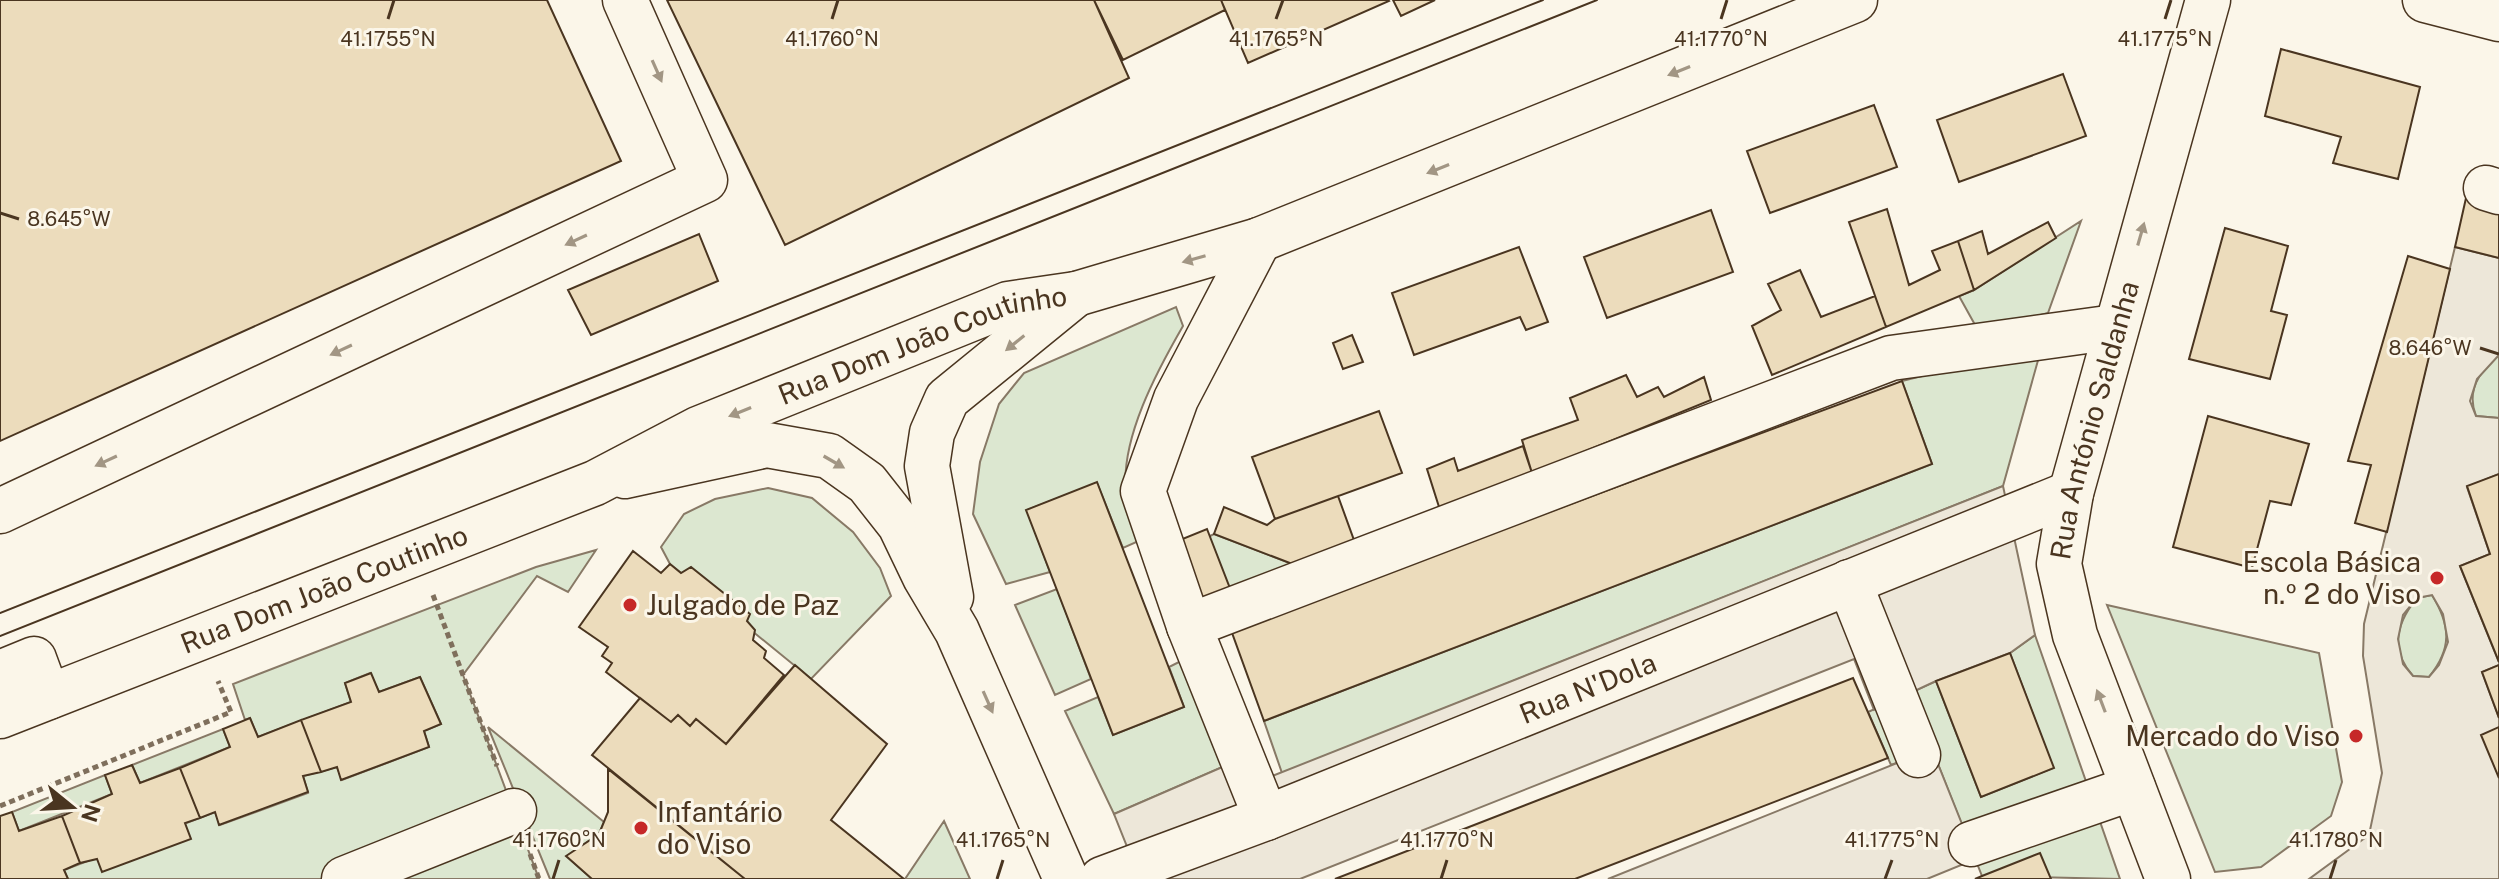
<svg xmlns="http://www.w3.org/2000/svg" width="2499" height="879" font-family="'Public Sans',sans-serif">
<style>
.green{fill:#dce7d0;stroke:#887966;stroke-width:2}
.parking{fill:#ede7d9;stroke:#887966;stroke-width:2;fill-rule:evenodd}
.building{fill:#ecdcbc;stroke:#4a3520;stroke-width:2}
.lines{fill:none;stroke-linecap:round;stroke-linejoin:round}
.minor-casing{stroke:#4a3520;stroke-width:47}
.major-casing{stroke:#4a3520;stroke-width:47}
.path{stroke:#7f6f5c;stroke-width:5;stroke-dasharray:6 4;stroke-linecap:butt}
.minor{stroke:#fbf6e9;stroke-width:44}
.major{stroke:#fbf6e9;stroke-width:44}
.tram{stroke:#4a3520;stroke-width:2}
.oneway{fill:#a29684}
.ticks{fill:none;stroke:#4a3520;stroke-width:3}
.poi-dot{fill:#c62828;stroke:#fbf6e9;stroke-width:3}
.labels{text-anchor:middle;stroke-width:6;stroke-linejoin:round;paint-order:stroke}
.street-label{font-size:28px;fill:#4a3520;stroke:#fbf6e9}
.poi-label{font-size:28px;fill:#4a3520;stroke:#fbf6e9;text-anchor:end}
.ticks-label{font-size:20px;text-anchor:middle;fill:#4a3520;stroke:#fbf6e9;stroke-width:6;stroke-linejoin:round;paint-order:stroke}
</style>
<rect width="100%" height="100%" fill="#fbf6e9"/>
<!-- green -->
<path class="green" d="M2081,221L2048,313L1979,332L1959,296L1974,290Z
M1176,307L1183,326C1157,371 1120,439 1126,493C1128,508 1136,525 1141,540L1123,548L1097,483L1027,510L1050,572L1006,584L973,514L980,462L999,404L1024,373Z
M2042,346L2003,486L1282,773L1264,721L1932,464L1902,381Z
M2499,355V418L2476,416C2466,391 2479,371 2499,355Z
M768,488L812,498L853,532L880,568L891,596L811,679L670,564L661,547L684,514L715,499Z
M1214,534L1295,565L1196,643L1210,536Z
M596,550L568,592L537,576L463,675L539,879H68L64,870L215,812L220,825L308,793L303,776L337,767L342,780L429,747L424,731L441,724L420,677L379,692L370,673L345,683L351,702L258,737L250,718L245,720L233,684L536,567Z
M1057,589L1091,679L1055,695L1015,605Z
M2432,595C2451,626 2452,649 2429,677L2413,676C2390,650 2396,623 2417,598Z
M2107,605L2319,653L2342,782L2331,816L2261,867L2215,872Z
M2035,635L2120,879L1982,876L1932,749L1891,765L1868,712L1936,681L1981,797L2053,768L2010,653Z
M1187,658L1227,765L1114,814L1065,711L1098,697L1113,735L1184,707L1169,667Z
M488,727L604,822L599,834L567,856L592,879H550Z
M223,729L230,747L140,783L132,765Z
M105,775L112,794L19,831L12,812Z
M944,821L970,879H905Z"/>
<!-- parking -->
<path class="parking" d="M2455,247L2499,258V355L2477,379L2470,401L2476,416L2499,418V474L2467,487L2490,554L2460,566L2499,662V665L2482,672L2499,718V879H2309L2369,835L2382,773L2363,656L2364,624ZM2432,595L2443,614L2448,642L2439,665L2429,677L2413,676L2403,664L2398,639L2403,615L2417,598Z
M2003,486L2035,635L2010,653L1936,681L1874,710L1854,659L1300,879H1140L1114,814L1227,765L1237,790Z
M1932,749L1976,859L1927,879H1608Z"/>
<!-- building -->
<path class="building" d="M0,0H547L621,161L0,441Z
M667,0H1094L1129,78L785,245Z
M1094,0H1221L1225,10L1123,60Z
M1221,0H1388L1389,1L1248,63Z
M1393,0H1435L1401,16Z
M2281,49L2420,87L2398,179L2333,163L2341,137L2265,116Z
M2063,74L2086,136L1959,182L1937,120Z
M1874,105L1897,167L1770,213L1747,151Z
M2466,198L2499,207V258L2455,247Z
M1887,209L1909,285L1940,270L1932,251L1958,241L1974,290L1886,327L1849,222Z
M1711,210L1733,272L1607,318L1584,257Z
M2048,222L2056,238L1974,290L1958,241L1982,231L1988,254Z
M2225,228L2288,246L2271,311L2287,315L2270,379L2189,359Z
M699,234L718,281L591,335L568,290Z
M1519,247L1548,322L1526,330L1520,317L1414,355L1392,293Z
M2408,256L2450,269L2387,532L2355,523L2371,465L2348,461Z
M1800,270L1821,317L1875,296L1886,327L1772,375L1752,326L1781,310L1768,284Z
M1352,335L1363,362L1343,369L1333,343Z
M1626,375L1637,397L1658,387L1664,397L1704,377L1711,400L1532,473L1522,440L1578,420L1570,398Z
M1902,381L1932,464L1264,721L1231,630Z
M1379,411L1402,473L1275,519L1252,457Z
M2208,416L2309,444L2291,505L2270,501L2252,568L2173,547Z
M1523,446L1532,473L1440,510L1427,469L1454,458L1458,471Z
M2499,474V662L2460,566L2490,554L2467,486Z
M1097,482L1184,707L1113,735L1026,510Z
M1338,496L1355,543L1295,565L1214,534L1224,507L1267,525L1275,519Z
M1207,529L1231,591L1198,604L1175,542Z
M633,551L661,573L670,564L681,573L691,567L750,614L747,621L755,630L753,640L766,651L764,658L784,675L726,744L696,719L690,726L678,715L671,722L606,672L612,663L602,656L608,647L579,627Z
M2010,653L2054,768L1981,797L1936,681Z
M795,665L887,744L831,820L904,879H745L592,755L640,698L671,722L678,715L690,726L696,719L726,744Z
M2499,665V718L2482,672Z
M371,673L379,692L420,677L441,724L424,731L429,747L341,780L337,767L321,772L301,720L351,702L345,683Z
M1853,678L1888,758L1575,879H1335Z
M250,718L258,737L301,720L321,772L303,776L308,792L219,825L215,812L200,818L180,768L230,747L223,729Z
M2499,727V778L2481,735Z
M132,765L140,783L180,768L200,818L185,823L191,839L102,872L97,859L80,863L62,816L112,794L105,775Z
M608,769L745,879H592L566,856L599,834L608,812Z
M12,812L19,831L62,816L80,863L64,870L68,879H0V816Z
M2040,853L2051,879H1975L1982,876Z"/>
<g class="lines">
<defs>
<g id="minor">
<path d="M2486,188L2499,192"/>
<path d="M625,476L767,445L829,456L867,483L900,525L925,577L957,631L1066,879"/>
<path d="M0,511L705,180L625,0"/>
<path d="M1849,582L1918,755"/>
<path d="M951,597L927,466L932,433L947,399L1076,294"/>
<path d="M1189,626L1143,491L1176,399L1259,240"/>
<path d="M0,673L34,659L48,697"/>
<path d="M1266,818L1189,626L1891,358L2115,327"/>
<path d="M1971,844L2133,788"/>
<path d="M344,879L514,811"/>
<path id="s1" d="M1102,879L1266,818L2071,493"/>
<path id="s2" d="M2168,879L2075,635L2059,564L2071,493L2208,0"/>
</g>
<g id="major">
<path d="M2425,0L2499,19"/>
<path id="s3" d="M0,716L595,483L698,429L1008,304L1076,294L1259,240L1855,0"/>
</g>
</defs>
<!-- minor casing -->
<use href="#minor" class="minor-casing"/>
<!-- major casing -->
<use href="#major" class="major-casing"/>
<!-- path -->
<path class="path" d="M433,595L497,766
M0,806L231,712L218,681
M530,854L539,879"/>
<!-- minor -->
<use href="#minor" class="minor"/>
<!-- major -->
<use href="#major" class="major"/>
<!-- tram -->
<path class="tram" d="M0,613L1543,0
M0,636L1597,0"/>
</g>
<!-- one-way arrows -->
<defs><path id="oneway-solid" d="M-6-.8H1V-3.2L6.5 0L1 3.2V.8H-6Z" transform="scale(2)"/></defs>
<g class="oneway">
<use href="#oneway-solid" transform="translate(657 71) rotate(66)"/>
<use href="#oneway-solid" transform="translate(1679 71) rotate(158)"/>
<use href="#oneway-solid" transform="translate(1438 169) rotate(158)"/>
<use href="#oneway-solid" transform="translate(2141 234) rotate(-74)"/>
<use href="#oneway-solid" transform="translate(576 240) rotate(155)"/>
<use href="#oneway-solid" transform="translate(1194 259) rotate(164)"/>
<use href="#oneway-solid" transform="translate(1015 343) rotate(141)"/>
<use href="#oneway-solid" transform="translate(341 350) rotate(155)"/>
<use href="#oneway-solid" transform="translate(740 412) rotate(158)"/>
<use href="#oneway-solid" transform="translate(106 461) rotate(155)"/>
<use href="#oneway-solid" transform="translate(834 462) rotate(30)"/>
<use href="#oneway-solid" transform="translate(2101 701) rotate(-111)"/>
<use href="#oneway-solid" transform="translate(988 702) rotate(66)"/>
</g>
<!-- ticks -->
<path class="ticks" d="M388,19L394,0M832,19L838,0M1276,19L1283,0M1721,19L1727,0M2165,19L2171,0M0,213L19,219M2480,348L2499,354M553,879L559,860M997,879L1003,860M1441,879L1447,860M1885,879L1892,860M2330,879L2336,860"/>
<!-- markers -->
<g class="poi-dot">
<circle cx="2437" cy="578" r="8"/>
<circle cx="630" cy="605" r="8"/>
<circle cx="2356" cy="736" r="8"/>
<circle cx="641" cy="828" r="8"/>
</g>
<g class="labels">
<!-- street labels -->
<g class="street-label">
<text dy="10" stroke="none"><textPath href="#s3" startOffset="996">Rua Dom João Coutinho</textPath></text>
<text dy="10" stroke="none"><textPath href="#s2" startOffset="482">Rua António Saldanha</textPath></text>
<text dy="10" stroke="none"><textPath href="#s3" startOffset="348">Rua Dom João Coutinho</textPath></text>
<text dy="10" stroke="none"><textPath href="#s1" startOffset="522">Rua N'Dola</textPath></text>
</g>
<!-- poi labels -->
<g class="poi-label">
<text x="2421" y="572">Escola Básica<tspan x="2421" dy="32">n.º 2 do Viso</tspan></text>
<text x="646" y="615" text-anchor="start">Julgado de Paz</text>
<text x="2340" y="746">Mercado do Viso</text>
<text x="657" y="822" text-anchor="start">Infantário<tspan x="657" dy="32">do Viso</tspan></text>
</g>
</g>
<g class="ticks-label">
<text x="388" y="46">41.1755°N</text>
<text x="832" y="46">41.1760°N</text>
<text x="1276" y="46">41.1765°N</text>
<text x="1721" y="46">41.1770°N</text>
<text x="2165" y="46">41.1775°N</text>
<text x="69" y="226">8.645°W</text>
<text x="2430" y="355">8.646°W</text>
<text x="559" y="847">41.1760°N</text>
<text x="1003" y="847">41.1765°N</text>
<text x="1447" y="847">41.1770°N</text>
<text x="1892" y="847">41.1775°N</text>
<text x="2336" y="847">41.1780°N</text>
</g>
<!-- north arrow -->
<g transform="translate(72 807) rotate(108)" stroke="#fbf6e9" stroke-width="6" paint-order="stroke">
<path d="M0-6L14 30L0 20L-14 30Z" fill="#4a3520"/>
<text y="-12" font-size="22" font-weight="bold" text-anchor="middle" fill="#4a3520">N</text>
</g>
</svg>
